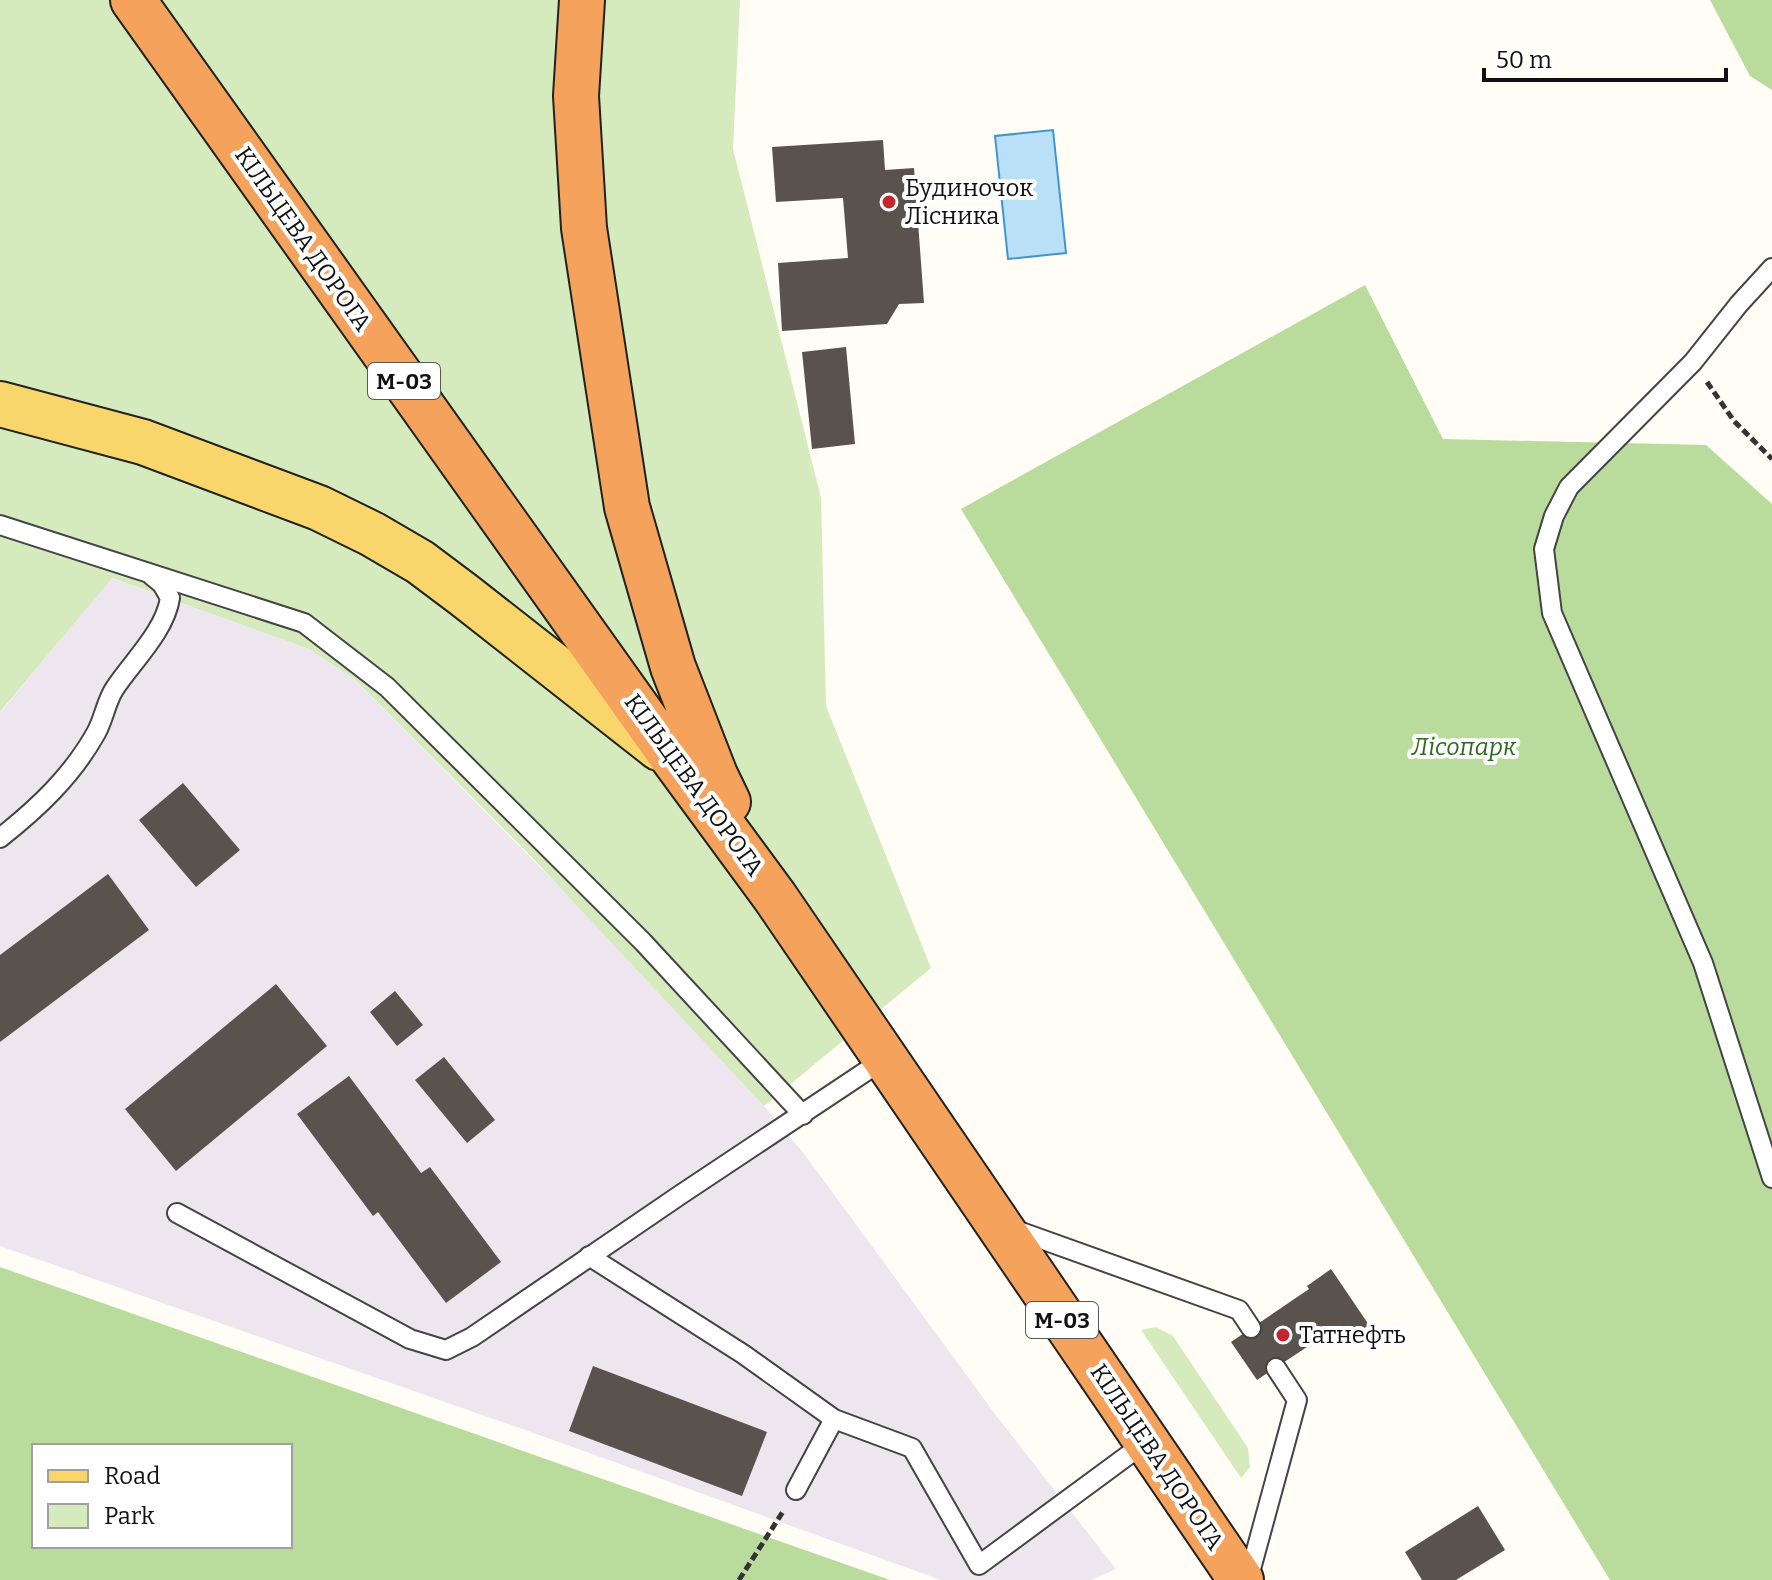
<svg xmlns="http://www.w3.org/2000/svg" width="1772" height="1580" font-family="Bitter,serif">
<style>
.industrial{fill:#eee6ef}
.green{fill:#d5ebbd}
.forest{fill:#b9dc9c;fill-rule:evenodd}
.water{fill:#b9e0f7;stroke:#3f96cf;stroke-width:2}
.building{fill:#5a524d}
.lines{fill:none;stroke-linecap:round;stroke-linejoin:round}
.lane-casing{stroke:#444;stroke-width:22}
.primary-casing{stroke:#222;stroke-width:48}
.highway-casing{stroke:#222;stroke-width:48}
.path{stroke:#333;stroke-width:5;stroke-dasharray:8 4;stroke-linecap:butt}
.lane{stroke:#fff;stroke-width:18}
.primary{stroke:#f9d66b;stroke-width:44}
.highway{stroke:#f5a25d;stroke-width:44}
.poi-dot{fill:#c4262e;stroke:#fff;stroke-width:3}
.labels{text-anchor:middle;stroke-width:8;stroke-linejoin:round;paint-order:stroke}
.shield{fill:#fff;stroke:#585858;stroke-width:2}
.shield-label{font-size:22px;font-weight:bold;fill:#111}
.poi-label{font-size:24px;fill:#111;stroke:#fff;text-anchor:start}
.street-label{font-size:24px;fill:#111;stroke:#fff}
.park-label{font-size:24px;font-style:italic;fill:#2f6b1f;stroke:#fff}
</style>
<rect width="100%" height="100%" fill="#fffdf5"/>
<!-- industrial -->
<path class="industrial" d="M111,578L309,649L354,679L700,1029L805,1155L995,1414L1116,1569L1091,1580H941L531,1432L0,1246V713Z"/>
<!-- green -->
<path class="green" d="M0,0H740L733,149L821,498L826,706L931,968L764,1106L525,850L354,679L309,649L112,578L0,712Z
M1156,1327L1173,1336L1248,1448L1250,1467L1241,1478L1141,1330Z"/>
<!-- forest -->
<path class="forest" d="M1710,0H1772V90L1750,76Z
M1365,285L1443,439L1706,445L1772,504V1580H1610L961,509Z
M0,1267L890,1580H0ZM34,1446H290V1546H34Z"/>
<!-- water -->
<path class="water" d="M1053,130L1066,253L1008,259L995,136Z"/>
<!-- building -->
<path class="building" d="M883,140L885,170L914,168L924,303L899,304L887,324L782,331L778,263L848,258L843,198L776,202L772,147Z
M846,347L855,444L812,449L802,352Z
M183,783L240,850L196,887L139,820Z
M108,874L149,930L0,1042V955Z
M276,984L327,1046L176,1171L125,1109Z
M395,991L423,1025L397,1046L370,1012Z
M444,1057L495,1120L467,1143L415,1080Z
M349,1076L421,1173L430,1167L501,1262L446,1303L378,1212L373,1216L297,1114Z
M1331,1269L1369,1325L1337,1346L1328,1333L1257,1380L1231,1342L1309,1289L1307,1286Z
M593,1366L767,1432L742,1496L569,1431Z
M1478,1506L1505,1550L1456,1580H1422L1405,1552Z"/>
<g class="lines">
<defs>
<path id="lane" d="M1772,268L1739,304L1693,362L1569,487L1554,516L1544,549L1552,613L1703,963L1772,1178
M0,525L304,623L387,687L643,942L803,1115
M0,838C38,808 72,776 96,733C104,719 106,701 115,688C133,661 165,631 170,598L162,584L151,575
M177,1213L410,1339L446,1350L472,1337L680,1195L886,1058
M1010,1228L1239,1310L1251,1328
M589,1256L743,1354L834,1419L796,1490
M834,1419L912,1448L979,1565L1146,1442
M1248,1580L1297,1400L1276,1368"/>
<path id="primary" d="M0,404L143,442L319,508L372,534L420,562L464,595L659,748"/>
<path id="highway" d="M133,0L675,761L775,897L1241,1580
M582,0L576,96L584,228L627,507L673,667L715,775L728,802"/>
</defs>
<!-- lane casing -->
<use href="#lane" class="lane-casing"/>
<!-- primary casing -->
<use href="#primary" class="primary-casing"/>
<!-- highway casing -->
<use href="#highway" class="highway-casing"/>
<!-- path -->
<path class="path" d="M1707,382L1734,421L1772,459
M739,1580L784,1510"/>
<!-- lane -->
<use href="#lane" class="lane"/>
<!-- primary -->
<use href="#primary" class="primary"/>
<!-- highway -->
<use href="#highway" class="highway"/>
</g>
<!-- markers -->
<g class="poi-dot">
<circle cx="889" cy="202" r="8"/>
<circle cx="1283" cy="1335" r="8"/>
</g>
<g class="labels">
<!-- shield labels -->
<g class="shield">
<rect x="368" y="363" width="72" height="36" rx="6"/>
<rect x="1026" y="1302" width="72" height="36" rx="6"/>
</g>
<g class="shield-label">
<text x="404" y="389">М-03</text>
<text x="1062" y="1328">М-03</text>
</g>
<!-- poi labels -->
<g class="poi-label">
<text x="905" y="196">Будиночок<tspan x="905" dy="28">Лісника</tspan></text>
<text x="1299" y="1343">Татнефть</text>
</g>
<!-- street labels -->
<g class="street-label">
<text transform="translate(303 239) rotate(55)" y="8">КІЛЬЦЕВА ДОРОГА</text>
<text transform="translate(694 785) rotate(54)" y="8">КІЛЬЦЕВА ДОРОГА</text>
<text transform="translate(1157 1457) rotate(56)" y="8">КІЛЬЦЕВА ДОРОГА</text>
</g>
<!-- park labels -->
<g class="park-label">
<text x="1464" y="755">Лісопарк</text>
</g>
</g>
<!-- legend -->
<rect x="32" y="1444" width="260" height="104" fill="#ffffff" stroke="#a0a0a0" stroke-width="2"/>
<rect x="48" y="1470" width="40" height="12" fill="#f9d66b" stroke="#a0a0a0" stroke-width="2"/>
<text x="104" y="1484" font-size="24" fill="#111111">Road</text>
<rect x="48" y="1504" width="40" height="24" fill="#d5ebbd" stroke="#a0a0a0" stroke-width="2"/>
<text x="104" y="1524" font-size="24" fill="#111111">Park</text>
<!-- scale -->
<path d="M1484 68v12h242v-12" fill="none" stroke="#111111" stroke-width="4"/>
<text x="1496" y="68" font-size="24" fill="#111111" stroke="#ffffff" stroke-width="6" paint-order="stroke">50 m</text>
</svg>
